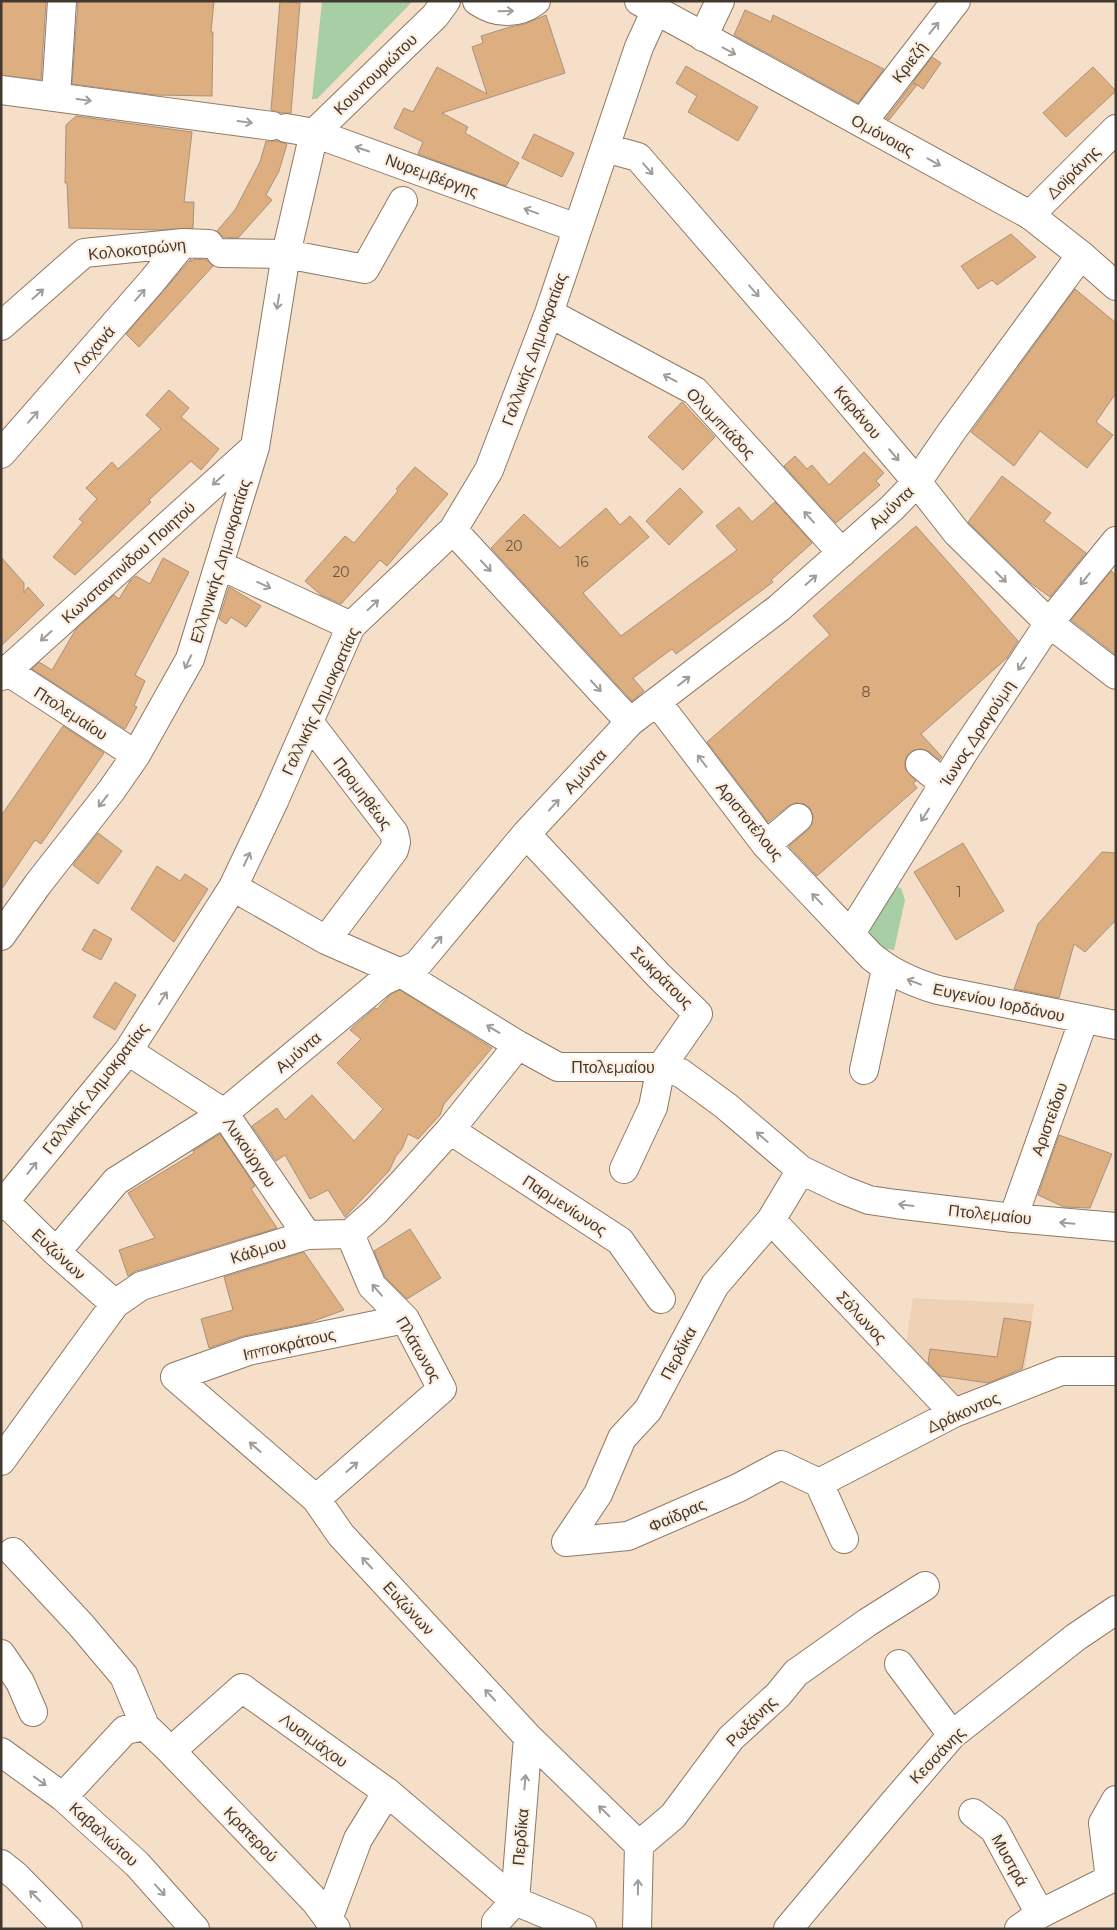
<svg xmlns="http://www.w3.org/2000/svg" width="1117" height="1930" font-family="Montserrat,sans-serif">
<style>
.built{fill:#efd1b5}
.green{fill:#a7cea5}
.building{fill:#dcae80;stroke:#a8927d}
.lines{fill:none;stroke-linecap:round;stroke-linejoin:round}
.minor-casing{stroke:#8e7965;stroke-width:30}
.major-casing{stroke:#8e7965;stroke-width:30}
.minor{stroke:#fff;stroke-width:28}
.major{stroke:#fff;stroke-width:28}
.oneway{stroke:#a09c97}
.labels{text-anchor:middle;stroke-width:4.5;stroke-linejoin:round;paint-order:stroke}
.number-label{font-size:14px;fill:#685643}
.street-label{font-size:16px;fill:#41382f;stroke:#fceee0}
</style>
<rect width="100%" height="100%" fill="#f6dfc8"/>
<!-- built -->
<path class="built" d="M913,1298L1034,1304L1023,1384L996,1398L944,1393L905,1349Z"/>
<!-- green -->
<path class="green" d="M322,1H413L317,99H312Z
M895,886L901,888L905,900L894,950L879,948L869,938C870,918 885,902 895,886Z"/>
<!-- building -->
<path class="building" d="M1,1H46L41,80L1,75Z
M78,1H214L211,32H213L212,96L156,95L72,84Z
M280,1L300,3L291,113H281L271,110Z
M745,10L771,22L773,15L884,69L858,103L734,35Z
M546,15L565,73L442,113L468,127L465,133L519,163L506,186L418,154L423,142L394,128L404,108L413,112L437,67L487,94L472,47L483,43L481,36L510,27L525,24Z
M932,57L941,63L923,89L913,82Z
M686,66L758,107L738,141L688,112L697,96L676,83Z
M1093,67L1116,91L1066,137L1043,113Z
M913,83L917,85L889,120L886,118Z
M76,116L192,132L184,202H194L193,228L159,230L69,228L67,183H65L66,125Z
M534,134L574,153L562,177L522,158Z
M266,141H277L287,144L279,171L266,195L272,200L238,238L223,237L217,231L235,210L260,162Z
M1011,234L1036,257L997,285L992,280L978,289L961,266Z
M191,259V262L194,259L207,260L213,266L139,347L126,334Z
M1075,289L1116,323V393L1096,422L1113,435L1087,468L1040,431L1014,466L971,432Z
M169,390L189,408L181,417L219,449L201,470L191,461L149,500L151,502L75,575L53,557L83,522L79,519L97,499L86,488L112,462L118,469L161,429L146,415Z
M682,402L715,437L683,470L648,437Z
M864,452L884,473L876,481L880,485L836,523L784,466L795,456L807,469L812,465L829,485Z
M415,467L448,494L387,566L380,560L341,604L321,595L305,581L345,536L354,543L398,491L396,489Z
M1002,476L1051,513L1044,521L1086,553L1050,597L1028,581L968,522Z
M680,488L703,512L669,545L646,521Z
M775,502L812,543L771,580L773,582L676,654L672,649L633,678L644,691L632,701L491,548L524,514L560,548L606,508L620,525L630,516L649,537L583,593L621,636L737,550L716,526L739,507L752,522Z
M916,526L1018,641L1007,658L921,734L942,757L939,760L930,752L922,749L914,750L908,754L905,761V769L916,781L913,783L917,788L817,876L789,846L808,830L812,824L813,816L810,808L804,804L795,803L788,806L768,822L707,742L830,635L813,616Z
M1,557L24,583V593L28,587L44,605L1,646Z
M163,558L189,572L135,675L145,681L134,706L137,707L125,729L32,669L39,662L52,670L76,629L114,595L119,599L130,581L136,576L150,584Z
M1111,571L1116,575V655L1071,620Z
M229,587L261,606L246,627L231,617L226,624L219,619Z
M63,726L104,753L41,844L35,840L1,890V816Z
M98,833L122,851L98,884L73,865Z
M963,843L1004,911L956,940L914,872Z
M1102,852L1116,853V920L1085,952L1074,944L1059,998L1014,989L1038,924Z
M157,866L180,881L185,874L208,889L174,942L131,909Z
M94,929L112,939L101,960L82,950Z
M115,982L136,995L115,1030L93,1017Z
M400,990L492,1048L444,1104L440,1115L418,1139L408,1134L402,1149L396,1156L389,1171L345,1217L328,1190L310,1199L285,1155L276,1161L252,1126L277,1108L285,1120L312,1095L354,1141L383,1109L337,1063L361,1039L350,1030L353,1027L375,1008L377,1009L391,994Z
M220,1134L255,1186L251,1189L277,1228L136,1271L128,1276L119,1250L155,1238L128,1193L194,1153L193,1151Z
M1059,1135L1112,1154L1090,1208L1064,1207L1038,1195Z
M410,1229L441,1278L407,1299L385,1277L374,1251Z
M304,1252L344,1310L308,1323L243,1336L209,1348L201,1319L233,1310L224,1277Z
M1004,1318L1031,1322L1022,1369L988,1383L940,1376L928,1363L930,1349L997,1357Z"/>
<g class="lines">
<defs>
<path id="minor" d="M703,37L720,1
M56,96L62,1
M862,123L956,1
M605,148L638,157L807,352L917,482L957,533L1049,623L1116,675
M1030,215L1116,129
M221,253L286,254L365,269L403,201
M549,313L695,391L842,553
M1,326L84,253L183,243L209,244
M1,454L153,280L183,243
M453,530L630,722
M219,565L351,626
M7,671L136,755
M1,676L255,447
M657,702L766,845L871,956C891,973 914,983 938,990L1116,1025
M309,722L394,833L396,842L394,850L326,940
M920,764L944,784
M526,834L659,976L698,1014L661,1067L653,1107L624,1169
M766,845L798,818
M233,887L326,940L401,973L518,1045L558,1067H661L681,1073L726,1106L801,1170L843,1190L869,1200L896,1204L1013,1218L1116,1227
M851,933L965,750L1049,623L1116,541
M1,936L38,884L111,791L136,755L190,659L255,447L286,254L314,133L577,228
M128,1051L224,1113L307,1235
M864,1070L886,969
M450,1130L620,1241L661,1299
M5,1202L56,1252L115,1304
M1,1206L128,1051L233,887L274,801L351,626L453,530L489,470L549,313L639,47L656,10
M1013,1218L1084,1019
M771,1220L954,1413
M56,1252L116,1181L224,1113L383,981L417,965L526,834L630,722L779,608L892,508L917,482L952,431L1081,255
M405,1319L248,1351L175,1377L316,1499L341,1535L528,1737L639,1845
M1,1461L115,1304L141,1286L307,1235L350,1234L375,1212L405,1180L450,1130L518,1045
M819,1483L844,1539
M316,1499L442,1389L405,1319L372,1286L350,1234
M566,1542L628,1536L738,1488L781,1465L819,1483L954,1413L1061,1371H1116
M566,1542L598,1494L622,1438L648,1410L715,1285L771,1220L801,1170
M13,1552L81,1625L124,1676L145,1726
M1,1654L20,1682L33,1712
M899,1664L952,1735
M171,1751L315,1901L336,1929
M1,1752L63,1797L137,1864L195,1929
M63,1797L125,1730L145,1726L171,1751L242,1688L387,1792L515,1901L582,1929
M973,1813L994,1829L1040,1914
M1,1864L16,1876L68,1929
M1110,1879L1103,1823L1116,1800
M328,1919L358,1839L387,1792
M496,1929V1922L515,1901L528,1737
M637,1929L639,1845L673,1816L731,1738L778,1695L796,1673L868,1622L925,1586
M788,1929L891,1806L952,1735L1076,1637L1116,1610
M1019,1929L1040,1914L1110,1879"/>
<path id="major" d="M477,1C496,14 517,15 536,1
M639,1L1030,215L1081,255L1116,286
M1,90L272,126
M286,128L314,133L435,16L446,1"/>
</defs>
<!-- minor casing -->
<use href="#minor" class="minor-casing"/>
<!-- major casing -->
<use href="#major" class="major-casing"/>
<!-- minor -->
<use href="#minor" class="minor"/>
<!-- major -->
<use href="#major" class="major"/>
</g>
<!-- one-way arrows -->
<defs><path id="oneway-shaft" d="M-6 0H5M1.5-3L5.5 0L1.5 3" fill="none" stroke-width="1.6" stroke-linecap="round" stroke-linejoin="round" transform="scale(1.25)"/></defs>
<g class="oneway">
<use href="#oneway-shaft" transform="translate(506 11) rotate(-1)"/>
<use href="#oneway-shaft" transform="translate(934 28) rotate(-51)"/>
<use href="#oneway-shaft" transform="translate(729 51) rotate(28)"/>
<use href="#oneway-shaft" transform="translate(84 100) rotate(8)"/>
<use href="#oneway-shaft" transform="translate(245 122) rotate(8)"/>
<use href="#oneway-shaft" transform="translate(362 149) rotate(-161)"/>
<use href="#oneway-shaft" transform="translate(934 162) rotate(29)"/>
<use href="#oneway-shaft" transform="translate(648 169) rotate(49)"/>
<use href="#oneway-shaft" transform="translate(531 211) rotate(-160)"/>
<use href="#oneway-shaft" transform="translate(754 291) rotate(49)"/>
<use href="#oneway-shaft" transform="translate(38 294) rotate(-42)"/>
<use href="#oneway-shaft" transform="translate(140 295) rotate(-49)"/>
<use href="#oneway-shaft" transform="translate(278 302) rotate(99)"/>
<use href="#oneway-shaft" transform="translate(670 378) rotate(-152)"/>
<use href="#oneway-shaft" transform="translate(33 417) rotate(-49)"/>
<use href="#oneway-shaft" transform="translate(894 455) rotate(50)"/>
<use href="#oneway-shaft" transform="translate(218 480) rotate(138)"/>
<use href="#oneway-shaft" transform="translate(809 517) rotate(-132)"/>
<use href="#oneway-shaft" transform="translate(486 566) rotate(47)"/>
<use href="#oneway-shaft" transform="translate(1001 577) rotate(45)"/>
<use href="#oneway-shaft" transform="translate(1085 579) rotate(129)"/>
<use href="#oneway-shaft" transform="translate(811 580) rotate(-41)"/>
<use href="#oneway-shaft" transform="translate(264 585) rotate(25)"/>
<use href="#oneway-shaft" transform="translate(373 605) rotate(-43)"/>
<use href="#oneway-shaft" transform="translate(46 636) rotate(138)"/>
<use href="#oneway-shaft" transform="translate(188 662) rotate(116)"/>
<use href="#oneway-shaft" transform="translate(1022 664) rotate(123)"/>
<use href="#oneway-shaft" transform="translate(684 681) rotate(-38)"/>
<use href="#oneway-shaft" transform="translate(596 686) rotate(47)"/>
<use href="#oneway-shaft" transform="translate(702 761) rotate(-127)"/>
<use href="#oneway-shaft" transform="translate(103 801) rotate(128)"/>
<use href="#oneway-shaft" transform="translate(554 805) rotate(-47)"/>
<use href="#oneway-shaft" transform="translate(925 815) rotate(122)"/>
<use href="#oneway-shaft" transform="translate(247 859) rotate(-65)"/>
<use href="#oneway-shaft" transform="translate(817 899) rotate(-134)"/>
<use href="#oneway-shaft" transform="translate(437 942) rotate(-50)"/>
<use href="#oneway-shaft" transform="translate(914 982) rotate(-159)"/>
<use href="#oneway-shaft" transform="translate(163 998) rotate(-57)"/>
<use href="#oneway-shaft" transform="translate(493 1029) rotate(-149)"/>
<use href="#oneway-shaft" transform="translate(762 1137) rotate(-139)"/>
<use href="#oneway-shaft" transform="translate(32 1168) rotate(-51)"/>
<use href="#oneway-shaft" transform="translate(906 1205) rotate(-173)"/>
<use href="#oneway-shaft" transform="translate(1067 1223) rotate(-175)"/>
<use href="#oneway-shaft" transform="translate(377 1290) rotate(-131)"/>
<use href="#oneway-shaft" transform="translate(255 1447) rotate(-139)"/>
<use href="#oneway-shaft" transform="translate(352 1467) rotate(-41)"/>
<use href="#oneway-shaft" transform="translate(367 1563) rotate(-133)"/>
<use href="#oneway-shaft" transform="translate(490 1695) rotate(-133)"/>
<use href="#oneway-shaft" transform="translate(40 1781) rotate(36)"/>
<use href="#oneway-shaft" transform="translate(525 1782) rotate(-85)"/>
<use href="#oneway-shaft" transform="translate(604 1811) rotate(-136)"/>
<use href="#oneway-shaft" transform="translate(638 1887) rotate(-89)"/>
<use href="#oneway-shaft" transform="translate(160 1890) rotate(48)"/>
<use href="#oneway-shaft" transform="translate(35 1896) rotate(-135)"/>
</g>
<g class="labels">
<!-- number labels -->
<g class="number-label">
<text x="514" y="551">20</text>
<text x="582" y="567">16</text>
<text x="341" y="577">20</text>
<text x="866" y="697">8</text>
<text x="959" y="897">1</text>
</g>
<!-- street labels -->
<g class="street-label">
<text transform="translate(909 62) rotate(-53)" y="6">Κριεζή</text>
<text transform="translate(375 74) rotate(-44)" y="6">Κουντουριώτου</text>
<text transform="translate(883 135) rotate(29)" y="6">Ομόνοιας</text>
<text transform="translate(1073 172) rotate(-45)" y="6">Δοϊράνης</text>
<text transform="translate(432 175) rotate(20)" y="6">Νυρεμβέργης</text>
<text transform="translate(137 249) rotate(-6)" y="6">Κολοκοτρώνη</text>
<text transform="translate(93 349) rotate(-49)" y="6">Λαχανά</text>
<text transform="translate(534 349) rotate(-70)" y="6">Γαλλικής Δημοκρατίας</text>
<text transform="translate(858 412) rotate(50)" y="6">Καράνου</text>
<text transform="translate(721 423) rotate(46)" y="6">Ολυμπιάδος</text>
<text transform="translate(891 507) rotate(-43)" y="6">Αμύντα</text>
<text transform="translate(220 561) rotate(-73)" y="6">Ελληνικής Δημοκρατίας</text>
<text transform="translate(128 562) rotate(-42)" y="6">Κωνσταντινίδου Ποιητού</text>
<text transform="translate(320 701) rotate(-65)" y="6">Γαλλικής Δημοκρατίας</text>
<text transform="translate(71 713) rotate(33)" y="6">Πτολεμαίου</text>
<text transform="translate(977 733) rotate(-57)" y="6">Ίωνος Δραγούμη</text>
<text transform="translate(585 771) rotate(-47)" y="6">Αμύντα</text>
<text transform="translate(363 793) rotate(53)" y="6">Προμηθέως</text>
<text transform="translate(750 821) rotate(51)" y="6">Αριστοτέλους</text>
<text transform="translate(662 977) rotate(45)" y="6">Σωκράτους</text>
<text transform="translate(999 1002) rotate(12)" y="6">Ευγενίου Ιορδάνου</text>
<text transform="translate(298 1052) rotate(-40)" y="6">Αμύντα</text>
<text x="613" y="1073">Πτολεμαίου</text>
<text transform="translate(95 1088) rotate(-52)" y="6">Γαλλικής Δημοκρατίας</text>
<text transform="translate(1049 1119) rotate(-70)" y="6">Αριστείδου</text>
<text transform="translate(250 1152) rotate(56)" y="6">Λυκούργου</text>
<text transform="translate(565 1205) rotate(33)" y="6">Παρμενίωνος</text>
<text transform="translate(990 1214) rotate(6)" y="6">Πτολεμαίου</text>
<text transform="translate(258 1250) rotate(-17)" y="6">Κάδμου</text>
<text transform="translate(59 1254) rotate(43)" y="6">Ευζώνων</text>
<text transform="translate(862 1317) rotate(47)" y="6">Σόλωνος</text>
<text transform="translate(289 1344) rotate(-13)" y="6">Ιπποκράτους</text>
<text transform="translate(419 1349) rotate(60)" y="6">Πλάτωνος</text>
<text transform="translate(678 1353) rotate(-62)" y="6">Περδίκα</text>
<text transform="translate(963 1412) rotate(-24)" y="6">Δράκοντος</text>
<text transform="translate(677 1515) rotate(-24)" y="6">Φαίδρας</text>
<text transform="translate(409 1608) rotate(47)" y="6">Ευζώνων</text>
<text transform="translate(751 1721) rotate(-45)" y="6">Ρωξάνης</text>
<text transform="translate(314 1740) rotate(36)" y="6">Λυσιμάχου</text>
<text transform="translate(937 1755) rotate(-46)" y="6">Κεσσάνης</text>
<text transform="translate(104 1834) rotate(42)" y="6">Καβαλιώτου</text>
<text transform="translate(251 1834) rotate(46)" y="6">Κρατερού</text>
<text transform="translate(520 1837) rotate(-85)" y="6">Περδίκα</text>
<text transform="translate(1010 1860) rotate(61)" y="6">Μυστρά</text>
</g>
</g>
<!-- border -->
<rect width="1117" height="1930" fill="none" stroke="#41382f" stroke-width="5"/>
</svg>
